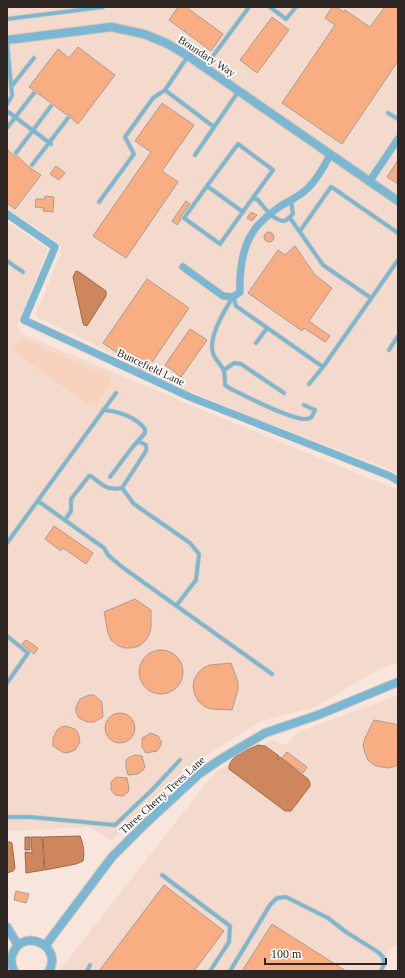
<svg xmlns="http://www.w3.org/2000/svg" width="405" height="978" font-family="'Times New Roman',serif">
<style>
.built{fill:#f3dacc}
.green{fill:#f8d2bc}
.water{fill:#ce875c;stroke:#9e6a4b}
.building{fill:#f8ae82;stroke:#ac9c93}
.lines{fill:none;stroke-linecap:round;stroke-linejoin:round}
.service-casing{stroke:#d3c3bb;stroke-width:5}
.minor-casing{stroke:#d3c3bb;stroke-width:8}
.tertiary-casing{stroke:#d3c3bb;stroke-width:10}
.service{stroke:#7ab7d2;stroke-width:3.5}
.minor{stroke:#7ab7d2;stroke-width:7}
.tertiary{stroke:#7ab7d2;stroke-width:8}
.labels{text-anchor:middle;stroke-width:3.5;stroke-linejoin:round;paint-order:stroke}
.street-label{font-size:11px;fill:#2d2622;stroke:#fff}
</style>
<rect width="100%" height="100%" fill="#f8e6dc"/>
<!-- built -->
<path class="built" d="M7,7H398V475L391,470L249,416L139,370L95,345L35,316L60,255L61,247L58,243L35,227L7,209Z
M7,222L48,249L17,327L25,335L219,417L398,490V663L381,668L315,707L259,722L190,766L111,841L90,827L7,831Z
M398,695V948L394,945L378,971H59L215,772L272,740L286,745L298,732Z"/>
<!-- green -->
<path class="green" d="M21,338L110,377L112,382L96,405L90,403L89,405L12,350Z"/>
<!-- water -->
<path class="water" d="M76,271L79,272L106,291V296L87,326L84,325L83,323L73,277Z
M258,745L265,746L279,756L277,760H278L280,757L308,779L310,783V786L291,811H285L229,769C228,756 248,750 258,745Z
M80,836C83,842 85,854 83,861L76,864L45,870L43,837Z
M25,837H30V850H25Z
M31,837H42L44,870L26,873L25,852L32,853Z
M7,842H10L12,843L15,868L13,871L7,873Z"/>
<!-- building -->
<path class="building" d="M178,7H186L223,34L211,51L169,20Z
M332,7H336L344,12L345,10L370,27L385,7H398V61L342,144L282,103L335,25L325,18Z
M272,17L289,30L257,73L240,60Z
M78,47L115,75L78,124L71,118L70,115H67L29,87L58,49L69,58Z
M162,103L194,125L162,171L178,182L126,258L93,236L151,152L135,141Z
M7,149L14,156H17L30,168L41,175L15,209L7,203Z
M398,160V184L387,177Z
M56,166L65,173L59,180L50,174Z
M45,196L54,197L53,212L43,211L44,208L35,207L36,199H45Z
M186,201L190,204L181,216V219L177,225L172,221Z
M251,212L257,215L252,221L247,218Z
M264 237a5 5 0 1 1 10 0a5 5 0 1 1-10 0Z
M295,246L315,275L332,288L309,321L330,336L325,342L304,328L302,331L248,293L278,250L285,255Z
M147,279L189,308L146,371L139,368L103,343Z
M190,329L207,340L181,377L165,365Z
M54,526L93,553L86,564L63,548L61,551L45,539Z
M135,599L151,610V628L149,635L145,641L139,646L132,648H124L117,645L111,640L108,633L104,612Z
M26,640L38,648L34,654L22,644Z
M139 672a22 22 0 1 1 44 0a22 22 0 1 1-44 0Z
M231,663L238,682V689L232,710L211,709L204,706L198,701L195,695L193,687L194,680L198,673L203,668L210,665Z
M89,695H94L102,702L103,717L94,722H87L79,718L76,712V707L80,699Z
M105 728a15 15 0 1 1 30 0a15 15 0 1 1-30 0Z
M374,720L395,724L398,727V764L396,766L389,768L381,767L374,765L368,760L365,753L363,746L365,738Z
M66,726L75,729L78,733L80,742L75,750L70,752L64,753L53,746V738L57,730L61,727Z
M151,733L158,736L161,741V745L157,751L146,753L142,747V738Z
M287,752L307,767L303,773L282,758Z
M135,755L142,756L145,767L143,770L138,774L128,775L126,767V761L128,758Z
M116,777L127,778L129,788L128,792L123,796L115,795L111,790V782Z
M164,885L224,931L194,971H99Z
M16,891L29,894L26,903L14,900Z
M272,924L346,971H242Z"/>
<g class="lines">
<defs>
<path id="service" d="M270,7L286,19L296,7
M7,19L103,7
M188,56L165,90L214,127
M205,67L249,7
M11,87L34,58
M7,104L12,96L7,41
M7,111L51,144
M388,113L398,119
M7,128L34,93
M16,153L51,106
M195,155L238,92
M32,165L68,118
M207,186L238,144L273,170L252,199
M99,202L134,154L125,137L153,98L165,90
M243,212L207,186L184,218L220,244L252,199H257C265,208 273,221 285,221L293,214L291,201
M290,218L323,265L371,298
M300,231L331,187L333,188L398,233
M7,261L23,272
M233,297L236,306L323,367L398,260
M232,298C224,312 208,337 213,353C215,360 220,363 223,369C225,373 225,380 225,385L231,389C244,395 300,425 310,418C313,417 313,413 315,410L304,405
M256,343L267,328
M389,350L398,336
M224,370L234,363L241,364L284,393
M309,384L323,367
M103,410C118,411 136,417 145,429V433L131,449L110,477
M138,441L146,445V451L122,488L134,504L190,543L199,554L196,580L176,606
M38,501L104,548L108,555L122,567L272,674
M65,520L71,511V499L89,476H91C102,485 108,491 122,488
M7,543L116,393
M7,636L28,653L7,683
M7,817H30L115,825L152,790L180,760
M162,875L230,926L229,942L210,971
M87,971L90,965
M230,971L270,905L277,898L286,897L328,918L346,932L378,952L383,957L384,964L381,971"/>
<path id="minor" d="M369,182L398,139
M7,214L55,247L24,320L190,397L390,476L398,481
M183,267L223,296L233,297L240,292C239,273 242,248 253,232C259,222 272,212 282,205C291,200 300,196 308,188C317,179 324,167 330,155"/>
<path id="tertiary" d="M7,40L111,27L144,34L166,43L188,56L398,201
M7,927L18,945
M45,946L112,857L145,824L199,774L221,759L265,733L318,715L398,682
M14,971C11,965 10,959 13,953C24,927 63,946 49,971"/>
</defs>
<!-- service casing -->
<use href="#service" class="service-casing"/>
<!-- minor casing -->
<use href="#minor" class="minor-casing"/>
<!-- tertiary casing -->
<use href="#tertiary" class="tertiary-casing"/>
<!-- service -->
<use href="#service" class="service"/>
<!-- minor -->
<use href="#minor" class="minor"/>
<!-- tertiary -->
<use href="#tertiary" class="tertiary"/>
</g>
<g class="labels">
<!-- street labels -->
<g class="street-label">
<text transform="translate(207 56) rotate(33)" y="4">Boundary Way</text>
<text transform="translate(151 367) rotate(25)" y="4">Buncefield Lane</text>
<text transform="translate(162 795) rotate(-42)" y="4">Three Cherry Trees Lane</text>
</g>
</g>
<!-- border -->
<rect width="405" height="978" fill="none" stroke="#2d2622" stroke-width="16"/>
<!-- scale -->
<path d="M265 958v6h121v-6" fill="none" stroke="#2d2622" stroke-width="2"/>
<text x="271" y="958" font-size="12" fill="#2d2622" stroke="#ffffff" stroke-width="3" paint-order="stroke">100 m</text>
</svg>
